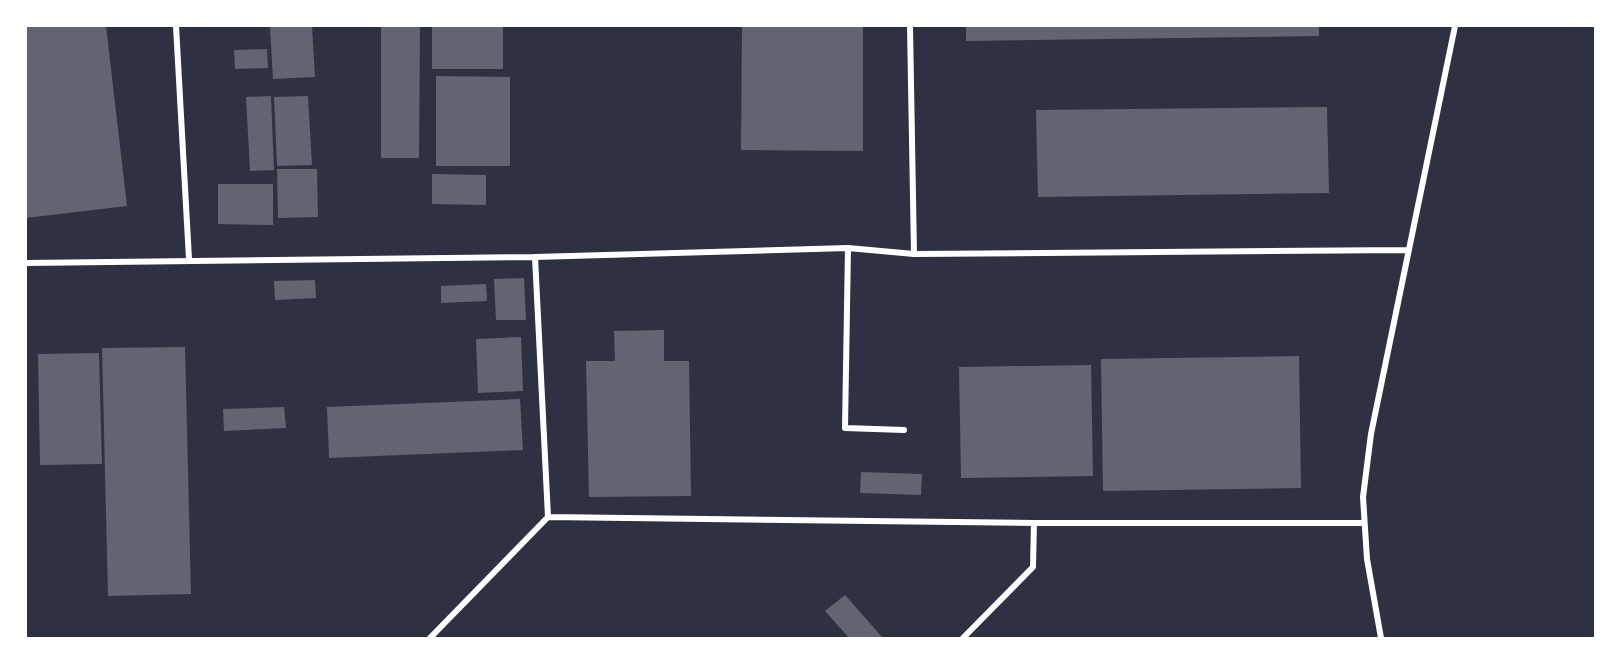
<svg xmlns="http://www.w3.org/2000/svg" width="1621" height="664" font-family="Karla,sans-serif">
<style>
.building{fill:#626471}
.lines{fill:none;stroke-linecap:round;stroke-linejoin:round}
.minor{stroke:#fff;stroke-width:6}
</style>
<rect width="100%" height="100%" fill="#2d3142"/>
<!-- building -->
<path class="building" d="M26,26H106L127,206L26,218Z
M270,26H312L315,77L273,79Z
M432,26H503V69H432Z
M742,26H863V151L741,150Z
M966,26H1319V36L966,41Z
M381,27H420L419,158H381Z
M267,49L268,68L235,69L234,50Z
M436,76L510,77V166H436Z
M271,96L274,170L250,171L246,97Z
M308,96L312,165L277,166L274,97Z
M1327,107L1329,193L1038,197L1036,110Z
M277,169H317L318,217L278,218Z
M432,174L486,175V205L432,204Z
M218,184H273V225L218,224Z
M524,278L526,320H496L494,279Z
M315,280L316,298L275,300L274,281Z
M486,284L487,301L441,303V286Z
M664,330V361H689L691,496L589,497L586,361H615L614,331Z
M521,337L523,391L478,393L476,339Z
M185,347L191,594L108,596L102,348Z
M99,353L102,464L40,465L38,354Z
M1299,356L1301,488L1103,491L1101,359Z
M1091,365L1093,476L961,478L959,367Z
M520,399L523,450L329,458L327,407Z
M284,407L286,428L224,431L223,409Z
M861,472L922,474L921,495L860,493Z
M845,595L883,638H849L825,611Z"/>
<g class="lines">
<!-- minor -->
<path class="minor" d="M176,26L189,259
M910,26L914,254
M848,248L845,428L904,430
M535,257L548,517L1034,523
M26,263L535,257L848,248L914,254L1408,250
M430,638L548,517
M963,638L1033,567L1034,523H1364
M1381,638L1367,559L1363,497L1371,434L1455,26"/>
</g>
<!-- border -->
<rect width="1621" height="664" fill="none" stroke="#ffffff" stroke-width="54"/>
</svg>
